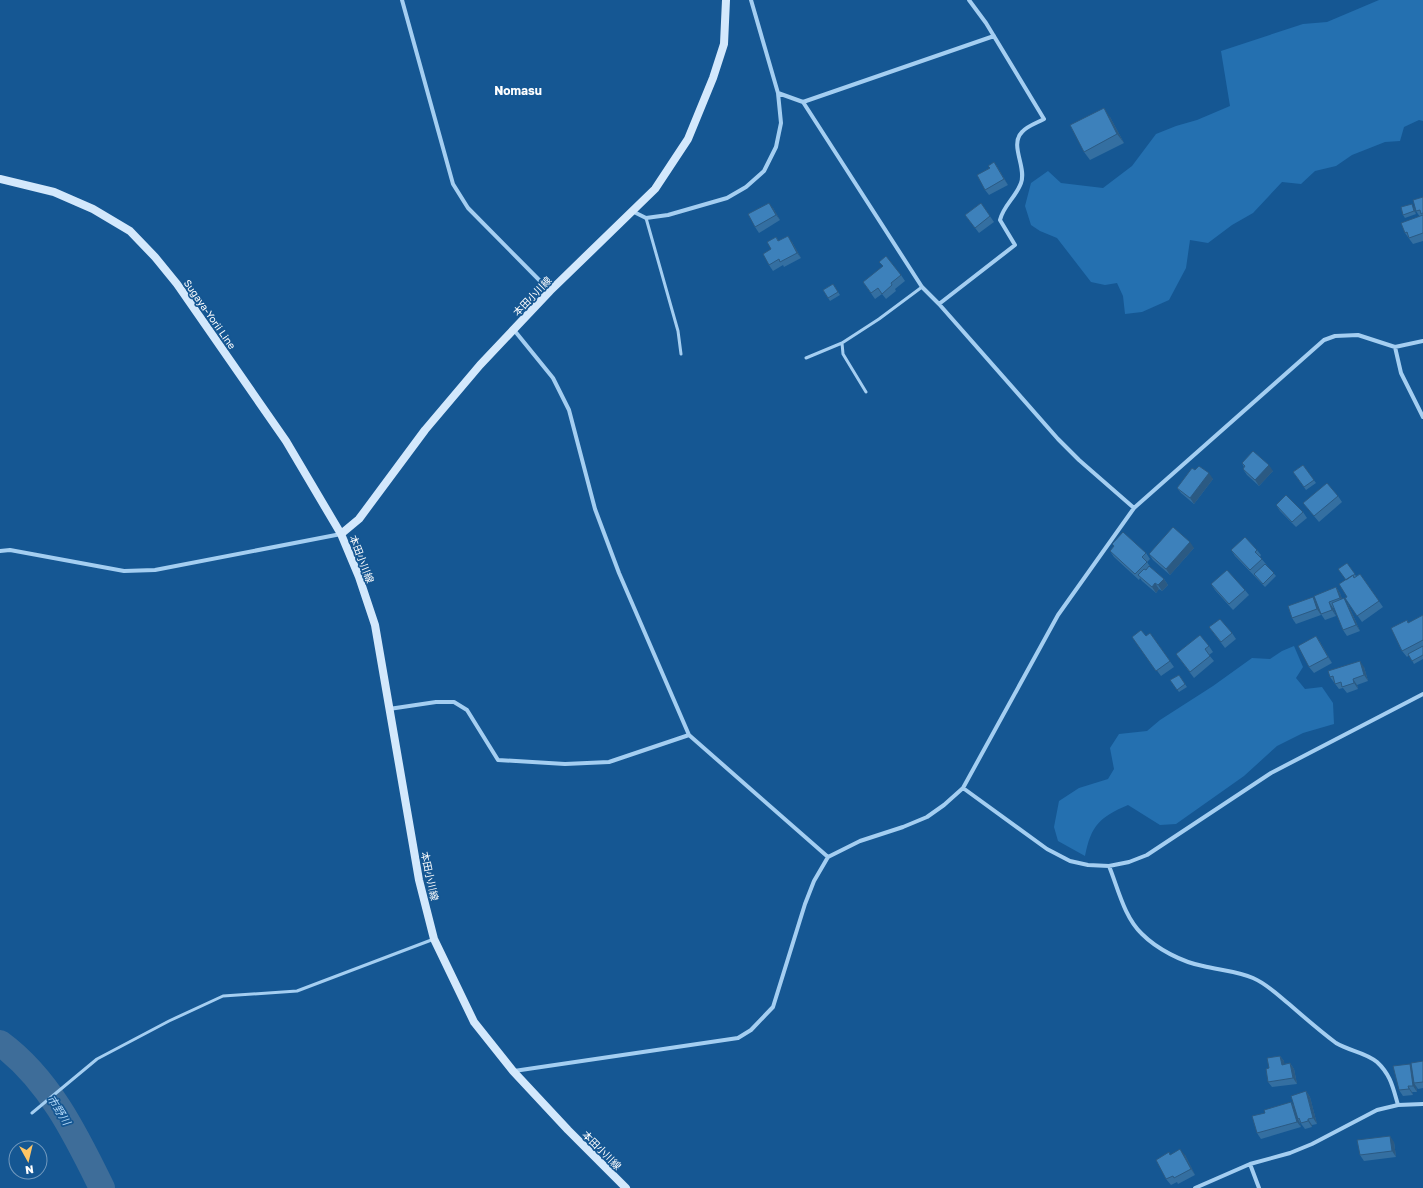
<svg xmlns="http://www.w3.org/2000/svg" width="1423" height="1188" font-family="'Golos Text','Noto Sans JP',sans-serif">
<style>
.green{fill:#2470b0}
.lines{fill:none;stroke-linecap:round;stroke-linejoin:round}
.river{stroke:#3e6d99;stroke-width:26}
.lane{stroke:#a4cef1;stroke-width:3}
.street{stroke:#a4cef1;stroke-width:4}
.secondary{stroke:#d3e8fc;stroke-width:8}
.wall{fill:#346fa1}
.shaded-wall{fill:#2b5a83}
.building{fill:#3d81bb;stroke:#2b5a83}
.labels{text-anchor:middle;stroke-width:3.5;stroke-linejoin:round;paint-order:stroke}
.street-label{font-size:10px;fill:#fff;stroke:#155793}
.water-label{font-size:11px;font-style:italic;fill:#b0d7f8;stroke:#155793}
.quarter-label{font-size:12px;font-weight:bold;fill:#fff;stroke:#155793}
</style>
<rect width="100%" height="100%" fill="#155793"/>
<!-- green -->
<path class="green" d="M1379,0H1423V121L1419,120L1404,127L1400,141L1385,142L1352,155L1336,166L1315,171L1301,184L1282,182L1253,213L1232,225L1208,243L1190,240L1186,268L1169,300L1142,312L1125,314L1123,296L1117,283L1105,285L1091,282L1057,238L1040,231L1031,225L1025,206L1031,183L1048,171L1061,183L1103,188L1132,166L1156,134L1176,126L1197,120L1230,106L1221,51L1303,24L1327,22Z
M1294,646L1303,667L1296,678L1305,689L1322,687L1333,703L1334,724L1303,733L1277,746L1244,776L1176,824L1160,825L1128,805C1100,817 1091,825 1085,856L1058,841L1054,827L1059,801L1079,788L1108,779L1114,769L1110,748L1119,734L1147,731L1160,720L1213,686L1252,658L1270,659L1282,651Z"/>
<g class="lines">
<!-- river -->
<path class="river" d="M0,1043C49,1079 76,1135 102,1188"/>
<!-- lane -->
<path class="lane" d="M646,218L678,331L681,354
M806,358L842,343
M866,392L843,354L842,343L879,319L922,287
M32,1113L97,1059L169,1021L223,996L297,991L434,939"/>
<!-- street -->
<path class="street" d="M402,0L453,184L468,208L550,291
M751,0L778,93L803,102L922,287L939,304L1058,439L1079,460L1134,508
M803,102L994,36
M632,211L646,218L668,215L727,198L746,187L764,171L776,147L781,123L778,93
M939,304L1015,245L1000,220C1003,206 1016,197 1021,183C1027,167 1009,145 1022,132C1027,126 1037,123 1044,119L986,23L969,0
M514,330L553,378L569,410L595,509L619,573L689,735L828,857
M1395,347L1401,373L1423,417
M0,551L10,550L124,571L155,570L341,534
M389,709L436,702H454L467,710L498,760L565,764L609,762L689,735
M963,788L1047,849L1070,861L1088,865L1109,866L1129,862L1147,855L1271,773L1423,694
M1109,866C1118,888 1124,917 1142,934C1157,949 1182,962 1203,966C1219,970 1237,971 1253,978C1267,984 1278,995 1289,1004C1305,1018 1320,1031 1336,1043C1349,1051 1365,1052 1377,1062C1391,1075 1393,1088 1398,1105
M514,1071L738,1038L751,1030L773,1007L805,904L814,881L828,857L860,841L903,827L927,817L944,805L963,788L1058,615L1134,508L1324,340L1335,336L1358,335L1395,347L1423,341
M1250,1164L1259,1188
M1195,1188L1250,1164L1290,1153L1312,1144L1377,1110L1398,1105L1423,1104"/>
<!-- secondary -->
<path class="secondary" d="M0,179L54,192L93,209L130,231L155,257L177,284L286,441L341,534L359,577L375,625L419,880L434,939L474,1022L513,1071L568,1130L626,1188
M341,534L359,519L425,430L480,365L550,291L655,189L688,139L713,78L724,44L726,0"/>
</g>
<!-- wall -->
<path class="wall" d="M1110,117L1124,143L1090,160L1084,152Z
M994,162L998,168L1008,185L989,195L985,190L990,168Z
M1423,197V241L1413,244L1405,233L1420,217L1416,211Z
M981,203L994,222L979,233L965,215Z
M1414,207L1416,214L1405,218L1403,215Z
M773,208L780,220L759,233L755,227Z
M776,237L779,241L792,242L801,258L784,267L783,265L773,271L769,265L771,249Z
M901,275L905,281L895,289L896,291L886,299L882,294L875,299L863,282Z
M833,284L840,295L830,301L823,290Z
M1242,463L1273,471L1259,486L1247,475L1243,469L1244,467Z
M1303,465L1316,483L1306,490L1293,472Z
M1195,470L1213,479L1194,504L1181,493L1177,488Z
M1338,496L1342,502L1319,522L1303,503Z
M1276,505L1303,512L1307,518L1296,527L1280,511Z
M1112,544L1146,553L1150,559L1147,562L1151,568L1164,579L1168,585L1162,591L1159,589L1156,593L1142,581L1140,578L1139,580L1114,557L1110,551L1114,546Z
M1194,548L1170,575L1153,560L1149,554Z
M1231,550H1257L1261,555L1260,557L1276,576L1265,587L1235,556Z
M1347,563L1356,576L1360,574L1383,607L1362,622L1345,598L1347,597L1346,580Z
M1211,584L1245,590L1249,595L1233,610L1215,590Z
M1336,587L1340,593L1342,599L1348,604L1360,631L1347,636L1343,630L1334,608H1333L1336,616L1325,620L1321,614Z
M1313,597L1317,603L1321,615L1296,624L1292,618Z
M1423,615V659L1414,664L1409,655L1407,657L1402,651L1407,620L1409,623Z
M1209,627L1232,633L1236,639L1225,648Z
M1150,633L1174,667L1161,676L1132,637L1146,636Z
M1316,636L1320,642L1332,663L1314,673L1309,667Z
M1209,646L1213,652L1209,655L1214,661L1194,678L1176,654Z
M1364,667L1368,681L1357,685L1358,689L1347,693L1343,688L1339,689L1330,677Z
M1179,675L1187,687L1179,692L1170,680Z
M1280,1056L1284,1061V1064L1290,1063L1294,1069L1297,1084L1272,1087L1268,1082L1269,1068Z
M1423,1061V1088L1418,1089L1416,1086L1417,1092H1412L1413,1095L1403,1096L1399,1090L1410,1064L1411,1066Z
M1306,1091L1310,1097L1317,1124L1312,1125V1127L1305,1129L1299,1121L1301,1127L1261,1139L1257,1133L1265,1113L1291,1102L1294,1106Z
M1394,1142L1396,1157L1364,1161L1360,1155Z
M1169,1152L1171,1155H1185L1195,1175L1178,1184L1177,1182L1171,1185L1166,1179Z"/>
<!-- shaded-wall -->
<path class="shaded-wall" d="M1104,108L1110,117L1124,143L1117,134Z
M994,162L998,168L1008,185L1004,179Z
M769,203L773,208L780,220L776,215Z
M1412,204L1414,207L1416,214L1414,211Z
M788,236L792,242L801,258L797,253Z
M1269,465L1273,471L1259,486L1255,480Z
M1209,473L1213,479L1194,504L1190,498Z
M1190,542L1194,548L1170,575L1166,569Z
M1164,579L1168,585L1162,591L1158,585Z
M1155,583L1159,589L1156,593L1152,587Z
M1336,587L1340,593L1344,604L1340,598Z
M1313,597L1317,603L1321,615L1317,609Z
M1344,598L1348,604L1360,631L1356,625Z
M1329,602L1333,608L1336,616L1332,610Z
M1316,636L1320,642L1332,663L1328,657Z
M1360,661L1364,667L1368,681L1364,675Z
M1353,679L1357,685L1358,689L1354,683Z
M1280,1056L1284,1061L1286,1071L1282,1065Z
M1290,1063L1294,1069L1297,1084L1293,1078Z
M1410,1064L1414,1069V1083L1416,1086L1417,1092L1413,1086Z
M1408,1086L1412,1092L1413,1095L1409,1089Z
M1306,1091L1310,1097L1317,1124L1313,1118Z
M1291,1102L1295,1108L1298,1119L1299,1121L1301,1127L1297,1122Z
M1308,1119L1312,1125V1127L1308,1121Z
M1390,1136L1394,1142L1396,1157L1392,1151Z
M1180,1149L1185,1155L1195,1175L1191,1169Z"/>
<!-- building -->
<path class="building" d="M1104,108L1117,134L1084,152L1070,125Z
M994,162L1004,179L985,190L977,175L990,168L988,166Z
M1423,197V213L1421,214L1420,210L1416,211L1413,200Z
M769,203L776,215L755,227L748,214Z
M981,203L990,216L975,228L965,215Z
M1412,204L1414,211L1403,215L1401,207Z
M1423,215V233L1409,238L1407,232L1405,233L1401,223Z
M788,236L797,253L780,262L779,259L769,265L763,254L771,249L767,242L776,237L778,241Z
M886,256L901,275L891,283L892,285L882,294L878,288L871,293L863,282L883,266L879,262Z
M833,284L838,292L828,298L823,290Z
M1253,451L1269,465L1255,480L1243,469L1245,466L1242,463Z
M1303,465L1314,480L1304,487L1293,472Z
M1199,466L1209,473L1190,498L1177,488L1192,468L1195,470Z
M1327,483L1338,496L1314,516L1303,503Z
M1286,495L1303,512L1292,522L1276,505Z
M1173,527L1190,542L1166,569L1149,554Z
M1123,532L1146,553L1142,557L1147,562L1135,574L1110,551L1114,546L1112,544Z
M1245,537L1257,550L1255,552L1262,559L1250,570L1231,550Z
M1347,563L1355,574L1346,580L1338,569Z
M1265,564L1274,573L1263,584L1254,574Z
M1149,566L1164,579L1158,585L1155,583L1152,587L1138,575L1144,569L1146,570Z
M1227,570L1245,590L1229,604L1211,584Z
M1360,574L1379,601L1357,616L1345,598L1347,597L1339,584L1353,575L1354,578Z
M1336,587L1340,598L1329,602L1332,610L1321,614L1314,596Z
M1313,597L1317,609L1292,618L1288,606Z
M1344,598L1356,625L1343,630L1332,603Z
M1423,615V640L1402,651L1391,628L1407,620L1408,623Z
M1220,619L1232,633L1221,642L1209,627Z
M1141,630L1146,636L1150,633L1170,661L1156,671L1132,637Z
M1200,635L1209,646L1205,649L1210,656L1190,672L1176,654Z
M1316,636L1328,657L1309,667L1298,646Z
M1423,646V655L1412,661L1408,654Z
M1360,661L1364,675L1353,679L1354,683L1342,687L1341,682L1335,684L1333,676L1330,677L1328,671Z
M1179,675L1185,684L1177,690L1170,680Z
M1280,1056L1282,1065L1290,1063L1293,1078L1268,1082L1266,1069L1269,1068L1267,1058Z
M1423,1061V1082L1414,1083L1411,1063Z
M1410,1064L1413,1086H1408L1409,1089L1399,1090L1393,1066Z
M1306,1091L1313,1118L1308,1119V1121L1301,1123L1299,1118L1298,1119L1291,1096Z
M1291,1102L1297,1122L1257,1133L1252,1116L1265,1113L1264,1110Z
M1390,1136L1392,1151L1360,1155L1357,1140Z
M1180,1149L1191,1169L1174,1178L1173,1176L1166,1179L1156,1160L1169,1152L1170,1155Z"/>
<g class="labels">
<!-- street labels -->
<g class="street-label">
<text transform="translate(532 296) rotate(-46)" y="4">本田小川線</text>
<text transform="translate(210 314) rotate(55)" y="4">Sugaya-Yorii Line</text>
<text transform="translate(362 559) rotate(69)" y="4">本田小川線</text>
<text transform="translate(430 876) rotate(78)" y="4">本田小川線</text>
<text transform="translate(602 1150) rotate(45)" y="4">本田小川線</text>
</g>
<!-- water labels -->
<g class="water-label">
<text transform="translate(59 1110) rotate(58)" y="4">市野川</text>
</g>
<!-- quarter labels -->
<g class="quarter-label">
<text x="518" y="95">Nomasu</text>
</g>
</g>
<!-- north arrow -->
<g transform="translate(28 1160) rotate(172)"><circle r="19" fill="#155793" stroke="#739abe"/>
<path d="M0-3L7 15L0 10L-7 15Z" fill="#ffc564"/>
<text y="-6" font-size="11" font-weight="bold" text-anchor="middle" fill="#ffffff">N</text>
</g>
</svg>
